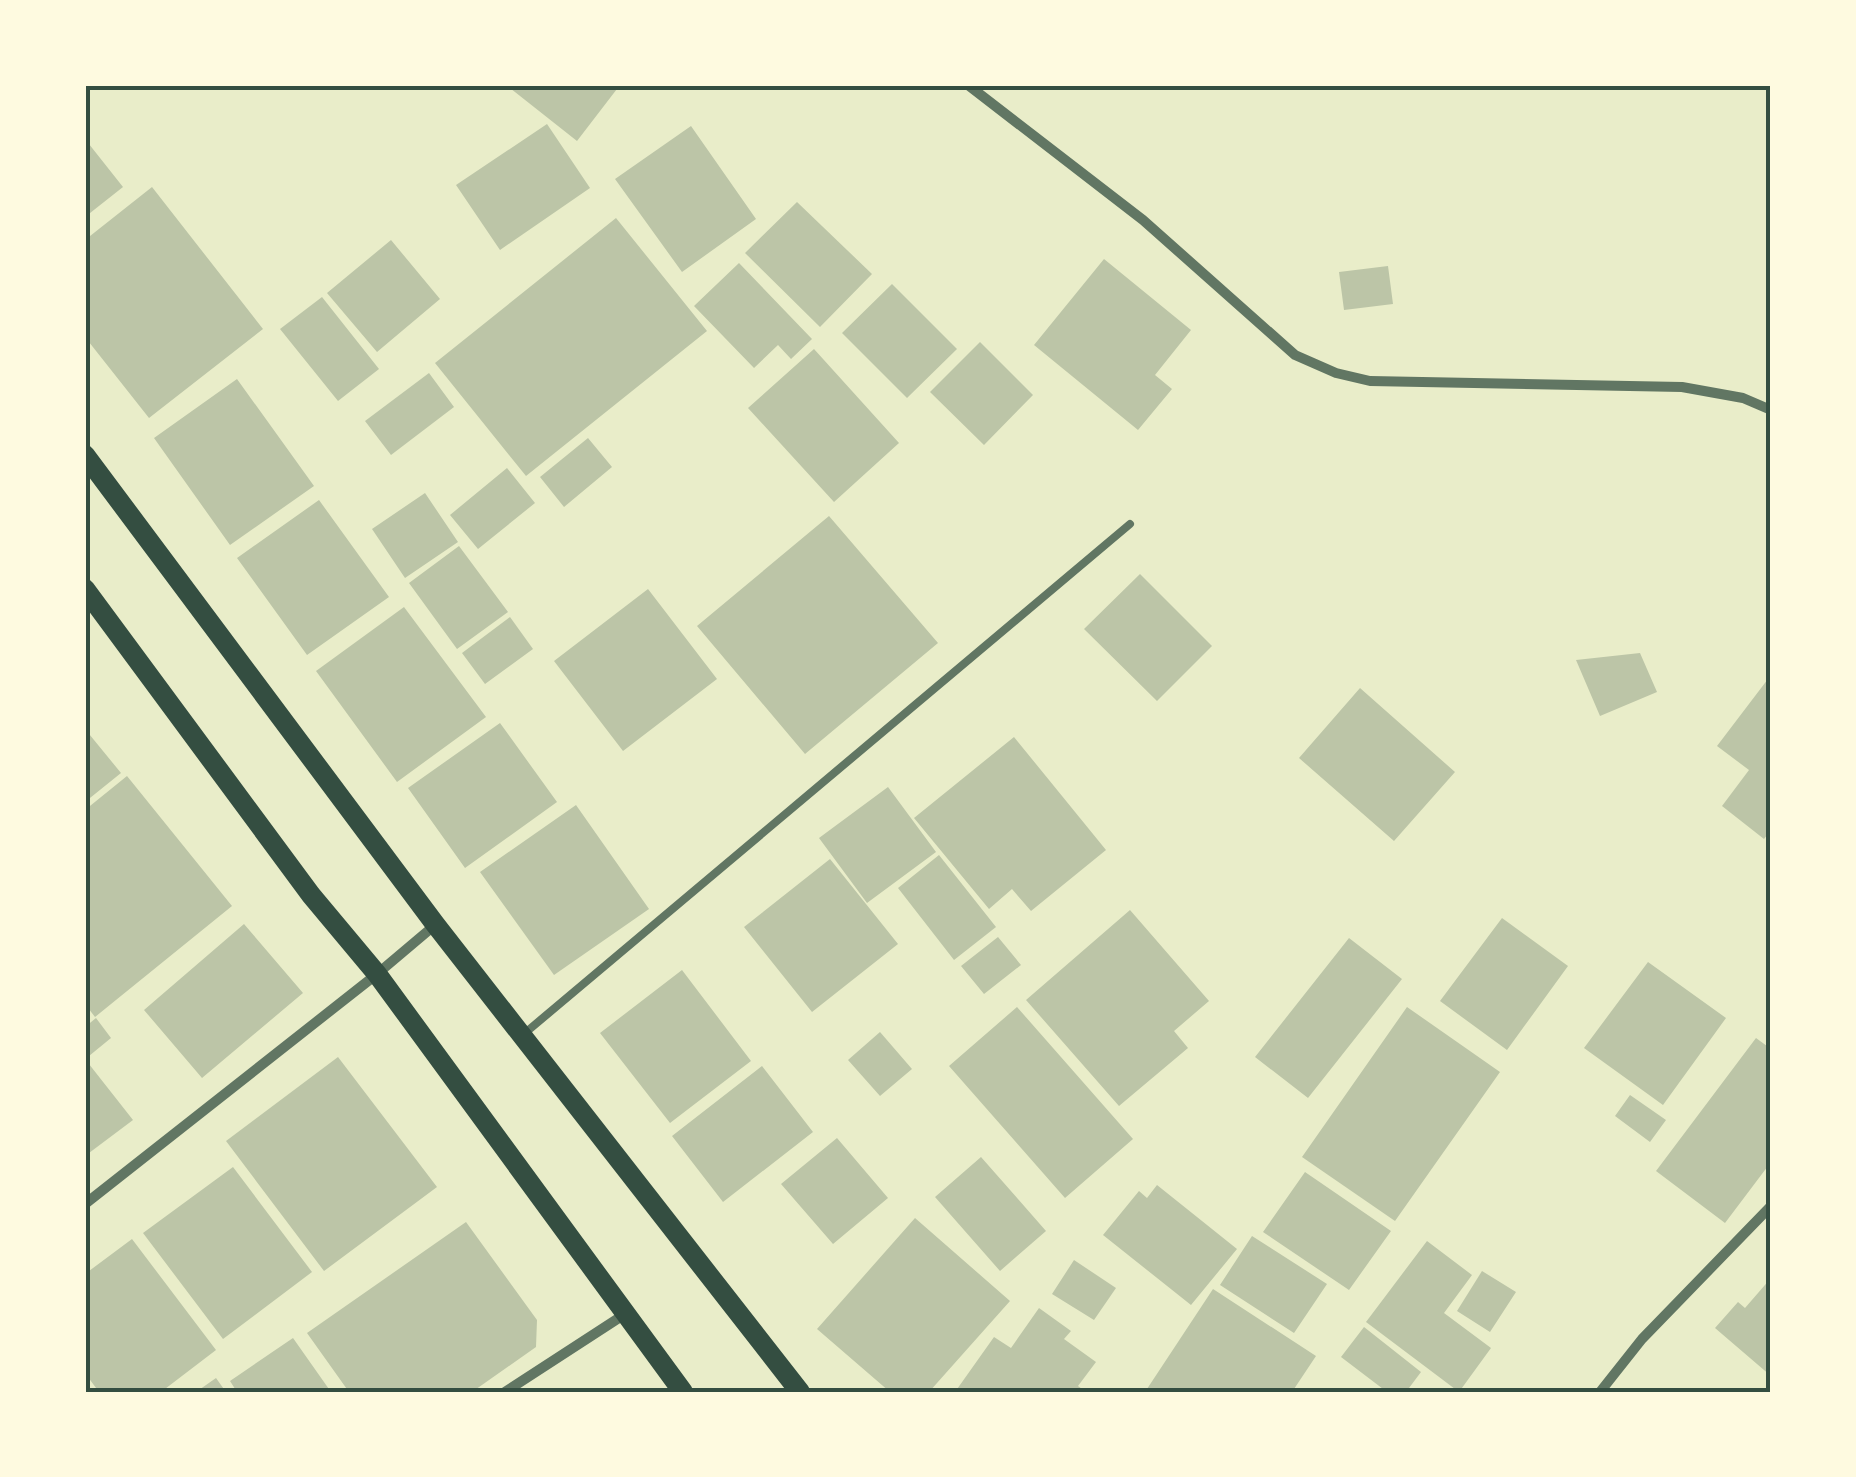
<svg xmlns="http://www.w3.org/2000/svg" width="1856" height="1477" font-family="'PT Sans Narrow',sans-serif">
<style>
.building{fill:#bcc5a7}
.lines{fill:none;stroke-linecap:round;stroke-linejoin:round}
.service{stroke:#617663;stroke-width:8}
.minor{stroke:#617663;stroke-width:10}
.secondary{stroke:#344e41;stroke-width:20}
.neatline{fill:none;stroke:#344e41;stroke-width:4}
</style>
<rect width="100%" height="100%" fill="#e9edc9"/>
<!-- building -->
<path class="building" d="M506,85H620L577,141Z
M547,124L590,188L500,250L456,185Z
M691,126L756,219L682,272L615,179Z
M85,139L123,187L85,217Z
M152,187L263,329L149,418L85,337V240Z
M797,202L872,274L820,327L745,253Z
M616,218L707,331L526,476L435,363Z
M391,240L440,299L377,352L327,293Z
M1104,259L1191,330L1155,375L1172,389L1138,430L1034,345Z
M739,263L812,339L791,359L778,345L754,368L694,306Z
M1388,266L1393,304L1344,310L1339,272Z
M892,284L957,349L907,398L842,333Z
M322,297L379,369L338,401L280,329Z
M980,342L1033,395L984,445L930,392Z
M814,349L899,443L834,502L748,408Z
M429,373L454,407L391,455L365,421Z
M237,379L314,486L230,545L154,438Z
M588,438L612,467L564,507L540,477Z
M507,468L535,503L478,549L450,515Z
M425,493L458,542L405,578L372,529Z
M319,500L389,597L307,655L237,558Z
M829,516L938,643L805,754L697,626Z
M459,546L508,612L457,649L409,583Z
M1140,574L1212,646L1157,701L1084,629Z
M648,589L717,679L623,751L554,661Z
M404,607L486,717L397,782L316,671Z
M510,617L533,649L485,684L462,653Z
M1640,653L1657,692L1600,716L1576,660Z
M1771,675V830L1764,839L1722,806L1749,770L1717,746Z
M1360,688L1455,772L1394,841L1299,758Z
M500,723L557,802L465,868L408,788Z
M85,729L121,773L85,802Z
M1014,737L1106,850L1031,911L1012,889L989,909L914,818Z
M127,776L232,906L95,1017L85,1004V810Z
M888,787L936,852L867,903L819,838Z
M576,805L649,909L554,975L480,872Z
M939,855L996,927L954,960L898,888Z
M830,859L898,944L812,1012L744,927Z
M1130,910L1209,1001L1174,1031L1188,1048L1119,1106L1026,1000Z
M1502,918L1568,966L1507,1050L1440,1001Z
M244,924L303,993L202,1078L144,1010Z
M998,937L1021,965L984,994L961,966Z
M1349,938L1402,979L1308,1098L1255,1057Z
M1648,962L1726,1018L1663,1105L1584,1048Z
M682,970L751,1061L670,1123L600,1033Z
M1017,1007L1133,1139L1065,1198L949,1066Z
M1407,1007L1500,1072L1395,1221L1302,1157Z
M96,1018L111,1038L89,1056L85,1051V1027Z
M880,1032L912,1069L880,1096L848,1060Z
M1756,1038L1771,1049V1162L1725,1223L1656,1171Z
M338,1057L437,1187L324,1271L226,1141Z
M85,1059L133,1120L85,1156Z
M762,1066L813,1132L723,1202L672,1136Z
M1630,1095L1666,1120L1650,1142L1615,1116Z
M837,1138L888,1198L833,1244L781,1184Z
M981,1157L1046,1231L1000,1271L935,1197Z
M233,1167L312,1272L223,1339L143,1233Z
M1305,1172L1391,1231L1349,1290L1263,1232Z
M1157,1185L1237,1249L1191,1305L1103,1235L1139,1191L1147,1198Z
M915,1218L1010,1301L929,1392H890L817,1329Z
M466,1222L537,1320L536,1347L472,1392H349L307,1333Z
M1252,1236L1327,1284L1294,1333L1220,1285Z
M132,1239L216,1350L161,1392H99L85,1373V1274Z
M1427,1241L1472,1275L1444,1313L1491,1348L1459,1392L1366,1322Z
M1074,1260L1116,1288L1094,1320L1052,1294Z
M1482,1271L1516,1292L1490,1332L1457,1311Z
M1771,1278V1376L1715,1328L1738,1302L1745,1308Z
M1213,1289L1316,1356L1292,1392H1145Z
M1039,1308L1071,1331L1064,1339L1096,1362L1078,1386L1086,1392H955L994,1337L1011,1348Z
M1364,1327L1421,1372L1406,1392H1387L1341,1357Z
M293,1338L331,1392H237L230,1381Z
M216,1378L226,1392H196Z"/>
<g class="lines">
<!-- service -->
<path class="service" d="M525,1033L1130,524"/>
<!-- minor -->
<path class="minor" d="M968,85L1143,220L1295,355L1336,373L1370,381L1682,387L1743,398L1771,410
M85,1204L377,974L435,925
M505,1392L625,1314
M1600,1392L1642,1339L1771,1206"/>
<!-- secondary -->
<path class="secondary" d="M85,455L435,924L800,1392
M85,589L311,895L377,974L683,1392"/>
</g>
<!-- border -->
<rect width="1856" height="1477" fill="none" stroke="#fefae0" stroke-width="175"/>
<rect x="88" y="88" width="1680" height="1302" class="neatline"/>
</svg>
